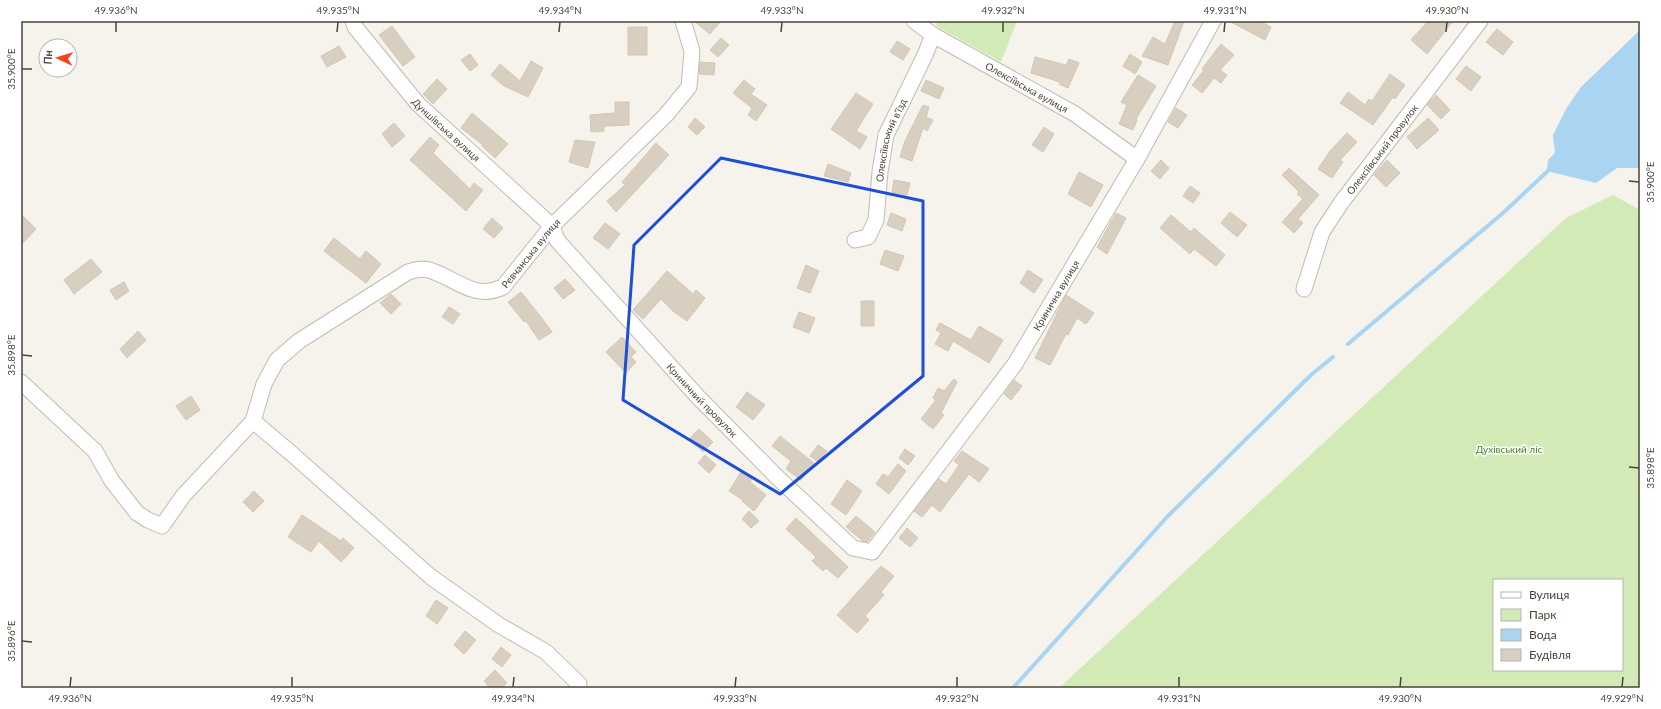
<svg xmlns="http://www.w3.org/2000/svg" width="1661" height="709" font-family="Lato,sans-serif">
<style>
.green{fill:#d2eab5;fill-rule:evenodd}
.water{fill:#a9d4f2}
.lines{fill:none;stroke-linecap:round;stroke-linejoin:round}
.stream{stroke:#a9d4f2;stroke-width:4}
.building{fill:#d8cfc1;stroke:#d3c7b4}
.street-casing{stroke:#c2bbae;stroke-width:17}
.street{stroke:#fff;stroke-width:15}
.marked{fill:none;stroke:#1d4ed8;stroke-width:3;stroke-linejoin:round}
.ticks{fill:none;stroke:#4b4439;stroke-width:1.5}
.labels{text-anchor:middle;stroke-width:3;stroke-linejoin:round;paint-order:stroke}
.street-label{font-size:10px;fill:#4b4439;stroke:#fff}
.park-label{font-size:10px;fill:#4a7f2a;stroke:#fff}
.neatline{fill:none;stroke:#4b4439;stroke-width:1.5}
.ticks-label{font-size:10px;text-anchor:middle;fill:#4b4439}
</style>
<rect width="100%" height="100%" fill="#f6f3ec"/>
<!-- green -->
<path class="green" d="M938,21H1017L1001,62L936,26Z
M1613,195L1640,210V688H1059L1566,218ZM1494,580H1622V670H1494Z"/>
<!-- water -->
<path class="water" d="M1640,30V168H1617L1596,183L1547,171L1548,160L1555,153L1553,135L1566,109L1581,87Z"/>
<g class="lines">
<!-- stream -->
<path class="stream" d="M1348,344L1503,213L1550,169
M1013,688L1167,517L1312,374L1333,357"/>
</g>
<!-- building -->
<path class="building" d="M694,21H721L710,34Z
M1175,21H1184L1168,65L1142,56L1153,37L1165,44Z
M1229,21H1259L1271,27L1265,40Z
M1428,21H1453L1427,54L1411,40Z
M392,26L415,57L403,66L379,35Z
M628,27H647V55H628Z
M1497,29L1513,42L1503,55L1486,42Z
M721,38L729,45L718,57L710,50Z
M897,41L910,49L903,60L890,52Z
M1221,44L1234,55L1220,70L1227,75L1221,83L1214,78L1202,93L1192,85L1204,70L1202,69Z
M339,46L346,57L327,67L321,56Z
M470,54L478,65L470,71L461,60Z
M1130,54L1142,62L1135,74L1123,66Z
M1035,57L1066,65L1069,59L1079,63L1068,88L1059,84L1060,82L1031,73Z
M531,61L543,68L528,97L504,86L491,75L500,64L520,81Z
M700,62L715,63L714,75L699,74Z
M1466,66L1481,77L1471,91L1456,79Z
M1390,74L1405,85L1395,99L1393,97L1373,125L1340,103L1348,92L1365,105L1369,99L1372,101Z
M1138,75L1156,86L1136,119L1137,120L1133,130L1119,124L1127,105L1121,102Z
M437,79L447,89L433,104L423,94Z
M744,80L755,89L751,94L767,105L756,121L748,115L752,108L733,93Z
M926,80L944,88L939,99L921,91Z
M856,93L873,104L856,131L867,137L860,149L831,129Z
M1436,95L1450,110L1441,119L1427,105Z
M615,102H629V125L604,126V131L591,132L590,115L615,113Z
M923,105L929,107L926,117L933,120L927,131L923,128L912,161L900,157L905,141Z
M1176,108L1187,115L1178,128L1168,122Z
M472,113L508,144L495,158L482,146L483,145L461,128Z
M695,118L705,127L697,135L688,127Z
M1428,118L1439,130L1417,149L1407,137Z
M394,123L405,136L392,147L382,134Z
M1044,127L1054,134L1043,152L1032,145Z
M1347,133L1357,142L1340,160L1343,162L1332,178L1318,169L1330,151Z
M430,137L439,145L433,153L470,189L474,183L483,190L466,211L410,160Z
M575,140L595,142L588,168L569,162Z
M656,143L669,155L616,212L607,201L625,185L622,182Z
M1161,160L1169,168L1160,179L1151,171Z
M1387,160L1400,173L1386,187L1374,175Z
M828,164L851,173L848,182L824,176Z
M1289,168L1319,195L1298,219L1303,223L1294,233L1282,222L1303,199L1297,194L1299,192L1282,175Z
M1079,172L1103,185L1091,207L1068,194Z
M894,180L910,183L907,195L892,192Z
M1190,186L1200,193L1193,203L1183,196Z
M1230,212L1247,225L1237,237L1221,223Z
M891,213L906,219L902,231L887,225Z
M1116,213L1126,218L1107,254L1097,247Z
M21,214L36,229L21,245Z
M1171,215L1191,232L1194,228L1225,255L1216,266L1194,249L1190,254L1160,228Z
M492,218L503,228L494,238L483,229Z
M605,223L620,234L608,249L593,238Z
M334,238L360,259L366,251L381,264L366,283L324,251Z
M885,250L904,256L898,271L880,264Z
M91,259L102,272L74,294L64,280Z
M806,265L819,271L810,293L797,288Z
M1028,270L1043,280L1034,293L1020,283Z
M667,271L693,294L696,290L705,298L687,321L674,312L661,299L643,319L633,310Z
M565,279L575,290L563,299L554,288Z
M124,282L129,291L116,300L110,290Z
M521,292L541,317L552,332L539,340L526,321L524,322L508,302Z
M391,294L401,304L391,314L380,303Z
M1066,295L1094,313L1086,324L1077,318L1068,335L1066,334L1050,365L1035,358Z
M861,301H874V326H861Z
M449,307L460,314L453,324L442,317Z
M799,312L815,318L809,333L793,327Z
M940,323L971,340L979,326L1003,340L989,363L953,341L948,351L935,344L941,333L936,330Z
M138,331L146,340L127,358L120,349Z
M622,337L636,352L631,357L636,362L626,373L606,352Z
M954,379L957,382L941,413L944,415L933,429L921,419L936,400L933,398L938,388L944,391Z
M1014,380L1022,386L1011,400L1004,394Z
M747,392L765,405L753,420L736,407Z
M191,396L200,410L186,420L176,406Z
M699,429L713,442L703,452L689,439Z
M780,436L814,463L801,480L786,469L791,461L772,446Z
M818,445L827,451L818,462L810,456Z
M905,449L915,456L908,465L899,458Z
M962,451L989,469L979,482L969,474L940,512L932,505L922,517L914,511L939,479L946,484L959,465L954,461Z
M705,455L716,465L709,473L698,463Z
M898,464L906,471L889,494L876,484L883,474L888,477Z
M741,472L752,479L750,482L766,495L754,511L742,501L743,500L729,491Z
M847,480L862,491L846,515L831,504Z
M254,491L264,501L253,512L243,502Z
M749,511L759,521L751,528L742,519Z
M302,515L341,541L343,538L354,548L341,562L319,541L311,552L288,537Z
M856,516L875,532L867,542L863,541L846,527Z
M796,518L848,567L838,578L826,568L823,571L812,561L816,557L786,529Z
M907,528L918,538L910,547L899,538Z
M881,566L894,576L881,592L884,595L865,616L869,620L857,633L837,615Z
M436,600L448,608L437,624L426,616Z
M465,631L476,640L464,654L454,645Z
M501,647L511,655L502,667L492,659Z
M495,670L507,683L501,688H490L484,681Z"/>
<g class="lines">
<defs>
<g id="street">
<path id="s1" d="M353,21L355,27L418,104L552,226L557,240L698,397L779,479L853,548L872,552L1015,364L1137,159L1213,21"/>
<path id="s2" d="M914,21L933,35L1075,114L1137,159"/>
<path id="s3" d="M855,240L868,237L876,220L880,172L886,135L925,55L933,35"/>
<path id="s4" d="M1304,289L1322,232L1341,203L1480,21"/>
<path id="s5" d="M21,382L95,451L112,481L137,513L148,520L162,526L183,496L253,421L264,384L277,360L299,341L408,272C415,270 422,268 429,270C456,278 474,301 503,287L552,226L666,115L689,87L692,51L683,21"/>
<path d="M253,421L292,454L431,577L499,625L546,652L579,684"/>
</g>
</defs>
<!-- street casing -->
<use href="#street" class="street-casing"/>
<!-- street -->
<use href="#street" class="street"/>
</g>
<!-- marked area -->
<path class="marked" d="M721,158L923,201V376L780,494L623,400L634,245Z"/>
<!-- ticks -->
<path class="ticks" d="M116,32V22M337,32L338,22M559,32L560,22M781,32L782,22M1003,32V22M1224,32L1225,22M1446,32L1447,22M22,69H32M1629,181L1639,182M22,355L32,356M1629,467L1639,468M22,641L32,642M70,687L71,677M292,687V677M513,687L514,677M735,687L736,677M957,687V677M1179,687V677M1400,687L1401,677M1622,687L1623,677"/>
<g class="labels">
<!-- street labels -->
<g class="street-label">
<text dy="4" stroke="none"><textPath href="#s2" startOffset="131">Олексіївська вулиця</textPath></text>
<text dy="4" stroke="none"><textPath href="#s1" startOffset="144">Дуншівська вулиця</textPath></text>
<text dy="4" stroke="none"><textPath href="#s3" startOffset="114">Олексіївський в'їзд</textPath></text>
<text dy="4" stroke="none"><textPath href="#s4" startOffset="162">Олексіївський провулок</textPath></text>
<text dy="4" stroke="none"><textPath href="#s5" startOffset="712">Ревчанська вулиця</textPath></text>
<text dy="4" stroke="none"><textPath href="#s1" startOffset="1065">Кринична вулиця</textPath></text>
<text dy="4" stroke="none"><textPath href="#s1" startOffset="518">Криничний провулок</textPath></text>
</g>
<!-- park labels -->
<g class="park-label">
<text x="1509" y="453">Духівський ліс</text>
</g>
</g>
<!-- border -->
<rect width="1661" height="709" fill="none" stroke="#ffffff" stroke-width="44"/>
<!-- legend -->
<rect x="1493" y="579" width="130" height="92" fill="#ffffff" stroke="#b7b4b0"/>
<rect x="1501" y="592" width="20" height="6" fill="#ffffff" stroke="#b7b4b0"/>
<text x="1529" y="599" font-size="12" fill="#4b4439">Вулиця</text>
<rect x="1501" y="609" width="20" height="12" fill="#d2eab5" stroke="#b7b4b0"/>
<text x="1529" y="619" font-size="12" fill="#4b4439">Парк</text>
<rect x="1501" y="629" width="20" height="12" fill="#a9d4f2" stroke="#b7b4b0"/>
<text x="1529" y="639" font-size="12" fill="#4b4439">Вода</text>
<rect x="1501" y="649" width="20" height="12" fill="#d8cfc1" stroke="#b7b4b0"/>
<text x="1529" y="659" font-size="12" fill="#4b4439">Будівля</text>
<!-- north arrow -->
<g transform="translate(58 58) rotate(274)"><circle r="19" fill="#ffffff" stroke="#b7b4b0"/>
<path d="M0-3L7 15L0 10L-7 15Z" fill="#fc3f1d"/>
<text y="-6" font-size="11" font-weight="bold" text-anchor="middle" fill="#4b4439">Пн</text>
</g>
<rect x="22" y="22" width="1617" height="665" class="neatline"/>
<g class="ticks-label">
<text x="116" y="14">49.936°N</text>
<text x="338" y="14">49.935°N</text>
<text x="560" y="14">49.934°N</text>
<text x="782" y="14">49.933°N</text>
<text x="1003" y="14">49.932°N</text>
<text x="1225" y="14">49.931°N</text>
<text x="1447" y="14">49.930°N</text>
<text transform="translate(11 69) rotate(-90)" y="4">35.900°E</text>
<text transform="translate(1650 182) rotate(-90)" y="4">35.900°E</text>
<text transform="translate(11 355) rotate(-90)" y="4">35.898°E</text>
<text transform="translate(1650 468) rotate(-90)" y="4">35.898°E</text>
<text transform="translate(11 641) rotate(-90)" y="4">35.896°E</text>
<text x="70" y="702">49.936°N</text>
<text x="292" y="702">49.935°N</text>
<text x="513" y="702">49.934°N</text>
<text x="735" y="702">49.933°N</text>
<text x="957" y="702">49.932°N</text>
<text x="1179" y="702">49.931°N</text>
<text x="1400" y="702">49.930°N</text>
<text x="1622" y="702">49.929°N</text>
</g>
</svg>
